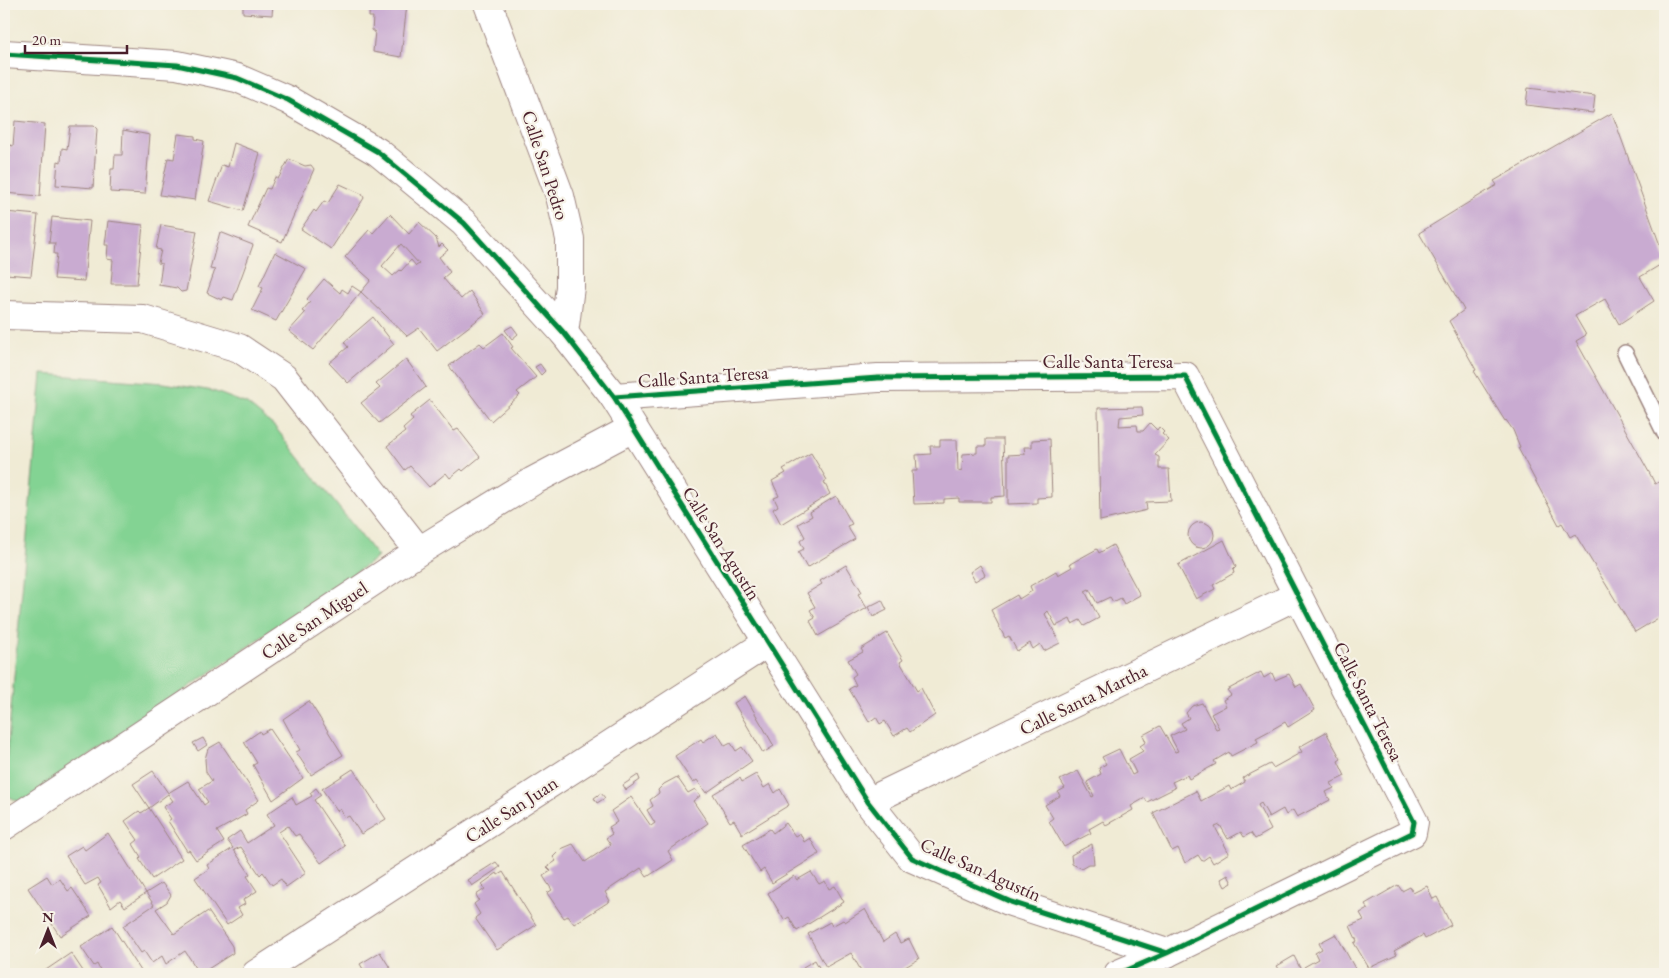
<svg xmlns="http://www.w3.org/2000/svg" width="1669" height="978" font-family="'EB Garamond',serif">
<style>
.green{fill:#83d393;stroke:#66795f}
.building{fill:#c9abd1;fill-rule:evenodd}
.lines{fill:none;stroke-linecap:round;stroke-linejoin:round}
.service-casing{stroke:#9d8580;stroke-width:18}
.minor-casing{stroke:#9d8580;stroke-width:30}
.tertiary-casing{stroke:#9d8580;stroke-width:30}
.service{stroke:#fff;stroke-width:15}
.minor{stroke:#fff;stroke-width:28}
.tertiary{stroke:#fff;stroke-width:28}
.cycleway-casing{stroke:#f7f3e8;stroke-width:8}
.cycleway{stroke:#00873e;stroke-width:5}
.labels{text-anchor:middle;stroke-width:4.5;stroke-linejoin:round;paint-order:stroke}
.street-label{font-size:19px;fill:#4a1f2b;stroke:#f7f3e8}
</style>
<rect width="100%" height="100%" fill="#f7f3e8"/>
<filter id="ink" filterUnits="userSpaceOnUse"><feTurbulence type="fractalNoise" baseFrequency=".02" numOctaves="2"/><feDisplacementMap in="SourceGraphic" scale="10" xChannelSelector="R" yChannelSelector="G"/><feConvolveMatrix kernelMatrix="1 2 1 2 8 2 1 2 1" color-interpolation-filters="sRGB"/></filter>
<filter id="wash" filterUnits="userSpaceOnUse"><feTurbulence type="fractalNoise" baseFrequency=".0096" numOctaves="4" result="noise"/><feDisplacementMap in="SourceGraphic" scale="20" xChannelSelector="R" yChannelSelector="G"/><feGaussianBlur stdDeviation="1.12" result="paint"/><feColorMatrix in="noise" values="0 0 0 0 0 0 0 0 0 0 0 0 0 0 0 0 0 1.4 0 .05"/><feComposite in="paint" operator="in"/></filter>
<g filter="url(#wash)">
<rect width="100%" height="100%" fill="#f0ebd5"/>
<!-- green -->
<path class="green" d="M42,374L164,383L213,391L247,404L275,427L378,557L21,803L4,794V784Z"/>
<g id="blocks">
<!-- building -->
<path class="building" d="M243,4H273L272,15L243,13Z
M370,4H407L401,57L373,52L375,31H372L373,17H369Z
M1528,88L1595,96L1593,113L1526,105Z
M1612,113L1665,259V262L1640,277L1654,301L1619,324L1605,299L1575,316L1586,335L1576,341L1650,474L1655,484L1665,479V614L1635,632L1575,534L1570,537L1562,523L1559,525L1518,448L1520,447L1513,430L1506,420L1505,421L1474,371L1476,370L1449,321L1464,310L1419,233L1497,185L1494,181Z
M15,121L45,124L40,196L4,193V156H9L10,145L13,146Z
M70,126H94L97,129L93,188L56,185L58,161L61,162L62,148L67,149Z
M123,130L150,135L145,194L110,192L111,169H114L115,155H122Z
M178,134L195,136V139L204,141L195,200L160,195L168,158L174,159Z
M234,143L260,153L243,211L209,201L222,165L228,167Z
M289,159L305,166L311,165L314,169L282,242L248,227L266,188L270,189L275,177L278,179Z
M340,184L362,194L364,198L331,249L301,229L314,210L316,212L324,201L328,203Z
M4,198H6L5,212L38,215L31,276L5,274L7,251L4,250Z
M390,214L409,234L419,222L436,238L439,247L442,244L448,250L439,257L450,272L443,278L461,299L470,291L485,314L437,351L419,328L407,336L361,292L371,280L345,257L369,230L373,233ZM401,244L419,264L416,266L411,260L401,271L400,270L393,276L382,266Z
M52,217L90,221L84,281L54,279L57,254H54L55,243H49Z
M108,221L143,225L137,284H111L113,260L107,259L108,245H105Z
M161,225L197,231L186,291L181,292L177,288L159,285L162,264L158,263L161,250L156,249Z
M220,232L253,245L233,300L224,297L222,300L207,293L215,270L210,269Z
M275,252L306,269L276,321L252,310L263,288L259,286Z
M324,279L340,293L342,289L348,293L352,286L361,292L313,350L289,331L305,313L302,311L310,302L307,299Z
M373,317L394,344L348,383L329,363L348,347L344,342Z
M512,326L518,334L512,339L505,330Z
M503,333L513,347L511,348L536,377L517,392L520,395L491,421L449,366L480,343L484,347Z
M406,359L426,387L379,423L361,403L380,388L376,384Z
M540,364L545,371L541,375L535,367Z
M430,400L454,431L458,429L480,457L463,471L461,469L450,478L446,473L429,487L410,466L405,470L387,446L405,432L403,429L413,420L410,416Z
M1142,407L1143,415L1120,417L1119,426L1137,425L1138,431H1143L1150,423L1157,430L1159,427L1164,432L1162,434L1169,440L1155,455L1159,457V469H1169L1171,501L1146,502L1147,510L1100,521L1098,408Z
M986,439H1003L1005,496L991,497V502H959V498L944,499V503L914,504L912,471H917L916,455L931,454L930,446H940V440H957L958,471L962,470L963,454L977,453V446H986Z
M1050,439L1052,497L1037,498V503L1008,504V455L1025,454L1024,447H1032V440Z
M811,453L827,480L824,482L830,494L781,524L773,509L778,506L774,498L779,496L772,481L786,473L783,469Z
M836,496L852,524L847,526L855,539L807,568L798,552L804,549L800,541L805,537L798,524L812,516L810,512Z
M1188 535a13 13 0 1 1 26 0a13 13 0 1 1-26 0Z
M1224,540L1236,567L1233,570L1234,573L1213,585L1215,589L1196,599L1178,565Z
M1113,545L1140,595L1124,604L1121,598L1113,602L1110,597L1097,603L1089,589L1085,591L1099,618L1084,626L1080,620L1072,624L1070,619L1056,626L1048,611L1045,614L1060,643L1044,651L1040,644L1033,649L1030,643L1017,651L1009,636L1005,638L991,610L1017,595L1019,599L1032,591L1030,586L1056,571L1058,575L1072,567L1070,564L1097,549L1099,553Z
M846,565L862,592L858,594L867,608L818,636L810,621L815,618L810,610L815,607L807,593L822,584L820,581Z
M980,565L985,575L975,581L970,572Z
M882,600L887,610L873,617L868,607Z
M887,633L903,660L900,662L917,691L921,688L935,715L910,732L907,728L894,736L885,721L880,724L876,717L869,722L849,689L856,685L852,677L856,674L848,660L863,652L861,649Z
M1261,672L1264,678L1272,673L1275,680L1289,674L1296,687L1301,684L1315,710L1288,727L1285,722L1271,730L1256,738L1258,742L1231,756L1229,752L1214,761L1216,764L1189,779L1187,775L1172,782L1175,788L1147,802L1145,798L1131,806L1133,810L1106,825L1103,821L1089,829L1091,833L1064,847L1049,821L1053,818L1045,805L1060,796L1058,792L1065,788L1060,780L1078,771L1092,797L1094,796L1087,782L1101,774L1099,768L1106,764L1102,757L1119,749L1132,775L1136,773L1129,759L1143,751L1140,746L1146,742L1143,735L1160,726L1175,752L1178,751L1170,736L1185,729L1181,723L1189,718L1186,713L1192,706L1202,703L1216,729L1219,728L1211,714L1226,706L1223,700L1231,695L1227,690Z
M745,696L774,746L763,753L734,703Z
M309,701L343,755L311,775L296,752L300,750L283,719Z
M270,729L303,778L273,800L253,765L257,763L244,742L260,731L261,734Z
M1326,732L1341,759L1338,761L1345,776L1331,783L1334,788L1326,792L1330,800L1297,817L1293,810L1286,815L1283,809L1269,817L1261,803L1258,805L1271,830L1255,839L1251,833L1244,837L1241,832L1228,839L1220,825L1215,827L1229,853L1213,863L1209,856L1202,861L1198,855L1185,863L1178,848L1172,851L1153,813L1196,791L1201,801L1229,786L1231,790L1245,782L1243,778L1270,764L1273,768L1302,752L1299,747Z
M717,733L725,746L731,743L736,751L742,747L752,761L706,793L697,780L693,783L675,756L701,739L703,742Z
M203,738L207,745L198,751L193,743Z
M220,742L259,800L245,810L247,814L217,831L224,842L196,860L189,850L187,851L168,821L171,819L163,807L173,801L168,794L149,808L133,784L153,771L168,793L188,781L204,805L208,802L199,789L212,781L206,772L205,759L208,749Z
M353,769L386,819L361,834L349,816L345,818L340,809L337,811L322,789Z
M756,774L764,788L770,784L775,793L780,789L789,805L742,834L734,820L730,822L713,794L740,778L742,782Z
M638,775L640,780L626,790L623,785Z
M677,777L688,793L695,789L700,796L693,801L708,823L668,851L673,860L647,877L641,868L605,892L610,901L574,924L568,916L564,918L547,893L552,890L543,876L551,871L547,867L556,861L553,857L561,849L573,844L585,862L611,845L606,838L612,834L609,827L617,822L611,811L631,797L651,826L655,823L647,810L653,806L650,800L659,793L658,790L664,784Z
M316,788L321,795L314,800L345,846L321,863L299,834L295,836L288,826L279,832L306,873L286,887L281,879L272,885L263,872L260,875L241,847L234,850L250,874L247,876L257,891L243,900L245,904L238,908L242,915L227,925L195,878L209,869L207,865L233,848L227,840L240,831L247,843L274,825L267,814L292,797L296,805L312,796L310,793Z
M601,793L605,798L597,803L594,798Z
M149,808L182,859L152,879L139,859L141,857L133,844L138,840L125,821L139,811L141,813Z
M786,823L795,836L800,833L804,842L810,838L819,854L772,883L764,869L760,872L743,845L770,829L773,833Z
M108,833L146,893L125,907L120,900L111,907L98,885L101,883L98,878L85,885L66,856L82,846L85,850Z
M1092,844L1094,864H1088L1081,868L1072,864L1071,855Z
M496,862L500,867L472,886L468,880Z
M503,872L536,925L497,950L475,918L480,914L474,904L479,900L476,895L485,889L482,884L497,873L498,875Z
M811,872L819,884L825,881L829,889L835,886L844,902L797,931L789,917L784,920L768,893L794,876L797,880Z
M1228,875L1232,883L1225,887L1221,879Z
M47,876L52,884L60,879L68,891L72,888L91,916L60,936L28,888Z
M162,883L171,895L167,902L156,909L174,934L208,911L232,946L233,953L200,974L185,951L166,964L162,956L152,963L144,951L141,953L123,926L154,905L146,893Z
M1398,885L1402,891L1410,887L1413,893L1427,886L1433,899L1437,897L1451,925L1425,939L1423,935L1394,951L1397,955L1369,968L1354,943L1357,941L1350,926L1364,920L1360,913L1368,909L1365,904Z
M865,909L883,942L895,934L900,943L909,939L919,959L893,974H863L851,953L826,967L808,934L830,922L832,926L843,920L845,922Z
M112,926L143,974H102L97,964L94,966L81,947Z
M1336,934L1358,974H1308L1304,967L1318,959L1315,953L1322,949L1319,943Z
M380,952L394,974H354L363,969L360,964Z
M71,953L85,974H45L43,972Z
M1294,956L1303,974H1277L1281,972L1277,966Z
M815,960L821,971L808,974L803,967Z"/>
</g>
</g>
<g filter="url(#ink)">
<use href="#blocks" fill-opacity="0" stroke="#9d8580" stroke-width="1"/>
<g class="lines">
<defs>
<path id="service" d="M1625,353L1665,434"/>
<path id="minor" d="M488,4L560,196L570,239V287L564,333
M4,315L143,319L239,348L284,378L419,551
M614,397L878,378L1185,376L1414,822L1412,833L1167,953L1118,974
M868,802L1298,595
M4,826L419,551L533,481L633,428
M256,974L767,643"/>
<path id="tertiary" d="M4,54L177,65L237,78L288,100L378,152L464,223L564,333L614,397L868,802L912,858L1011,902L1167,953"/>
</defs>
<!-- service casing -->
<use href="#service" class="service-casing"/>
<!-- minor casing -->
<use href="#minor" class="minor-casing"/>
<!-- tertiary casing -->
<use href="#tertiary" class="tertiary-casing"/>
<!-- service -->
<use href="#service" class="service"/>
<!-- minor -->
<use href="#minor" class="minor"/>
<!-- tertiary -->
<use href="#tertiary" class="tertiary"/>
<defs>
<path id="cycleway" d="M4,54L177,65L237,78L288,100L378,152L464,223L564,333L614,397L868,802L912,858L1011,902L1167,953
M614,397L878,378L1185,376L1414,822L1412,833L1167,953L1118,974"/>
</defs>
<!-- cycleway casing -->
<use href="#cycleway" class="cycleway-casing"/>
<!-- cycleway -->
<use href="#cycleway" class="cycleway"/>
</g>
</g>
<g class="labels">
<!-- street labels -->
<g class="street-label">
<text transform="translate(546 165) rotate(72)" y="7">Calle San Pedro</text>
<text x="1108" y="368">Calle Santa Teresa</text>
<text transform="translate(703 376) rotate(-4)" y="7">Calle Santa Teresa</text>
<text transform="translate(722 543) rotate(58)" y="7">Calle San Agustín</text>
<text transform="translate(314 620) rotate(-34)" y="7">Calle San Miguel</text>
<text transform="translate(1083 699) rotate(-26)" y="7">Calle Santa Martha</text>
<text transform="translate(1369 701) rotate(63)" y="7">Calle Santa Teresa</text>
<text transform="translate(511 809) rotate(-33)" y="7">Calle San Juan</text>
<text transform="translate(981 869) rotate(24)" y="7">Calle San Agustín</text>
</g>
</g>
<!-- margin -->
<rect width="1669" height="978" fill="none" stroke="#f7f3e8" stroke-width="20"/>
<!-- north arrow -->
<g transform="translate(48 930)" stroke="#f7f3e8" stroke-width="4" paint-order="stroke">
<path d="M0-4L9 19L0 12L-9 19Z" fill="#4a1f2b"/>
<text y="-8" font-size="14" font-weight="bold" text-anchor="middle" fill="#4a1f2b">N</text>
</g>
<!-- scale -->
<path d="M25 45v8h102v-8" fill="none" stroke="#4a1f2b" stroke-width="2.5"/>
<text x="32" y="45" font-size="15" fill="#4a1f2b" stroke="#f7f3e8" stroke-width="4" paint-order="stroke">20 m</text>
</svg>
